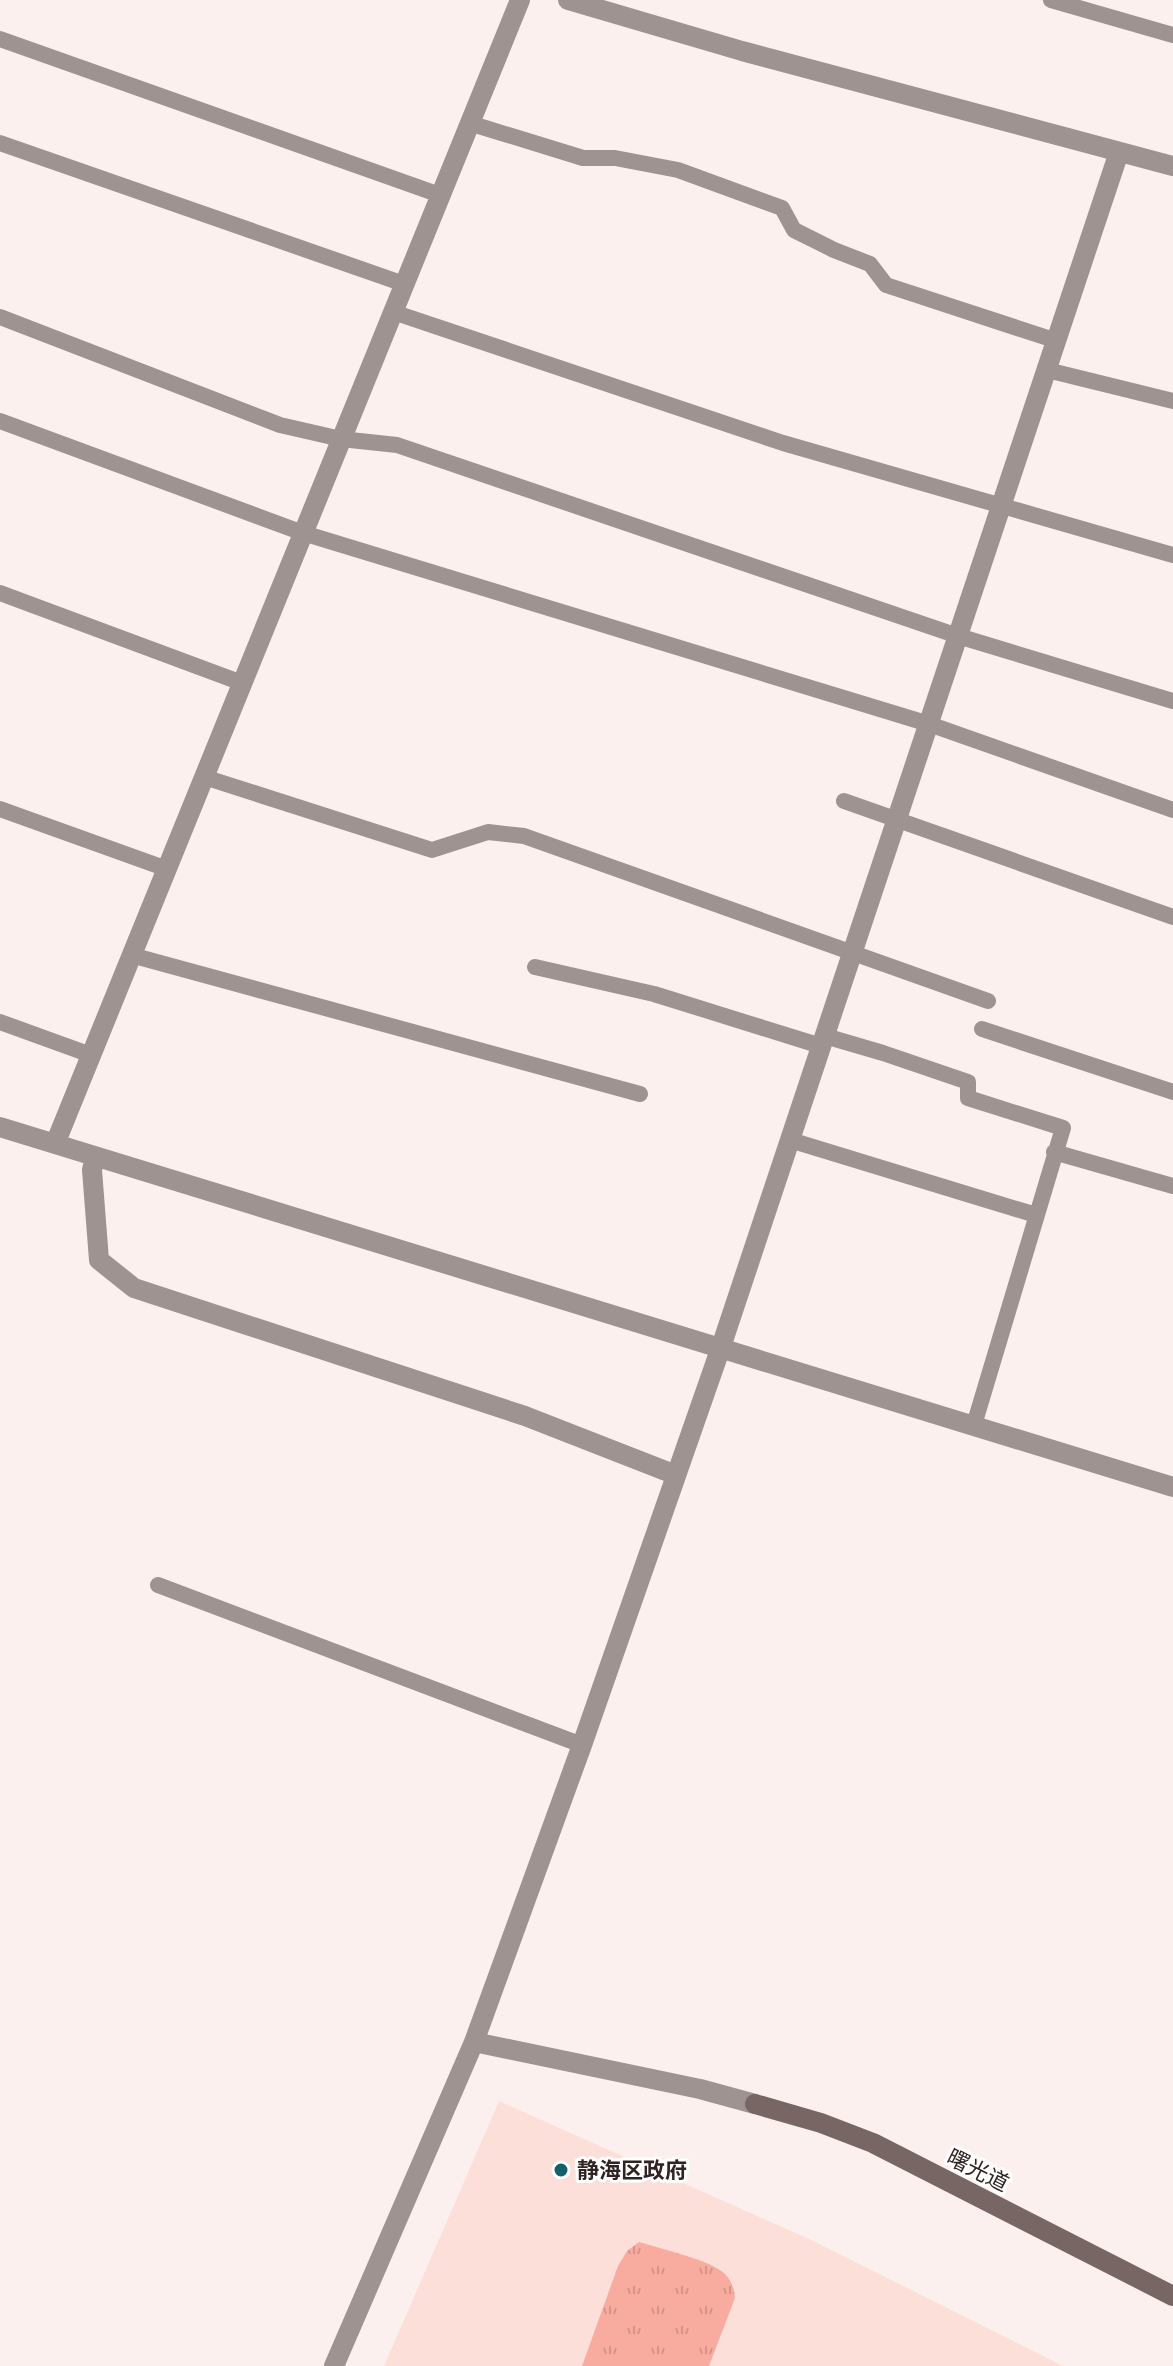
<svg xmlns="http://www.w3.org/2000/svg" width="1173" height="2366" font-family="Arial,'Noto Sans SC',sans-serif">
<style>
.built{fill:#fddfda}
.grass{fill:url(#grass-tufts)}
.lines{fill:none;stroke-linecap:round;stroke-linejoin:round}
.lane{stroke:#9f9391;stroke-width:16}
.street{stroke:#9f9391;stroke-width:20}
.secondary{stroke:#776663;stroke-width:20}
.poi-dot{fill:#13616b;stroke:#fff;stroke-width:3}
.labels{text-anchor:middle;stroke-width:6;stroke-linejoin:round;paint-order:stroke}
.poi-label{font-size:22px;font-weight:bold;fill:#2f2422;stroke:#fff;text-anchor:start}
.street-label{font-size:22px;fill:#2f2422;stroke:#fff}
</style>
<defs>
<pattern id="grass-tufts" width="24" height="20" patternUnits="userSpaceOnUse" patternTransform="scale(2)"><rect width="24" height="20" fill="#f8aca0"/><path d="M3 7l-1-3M5 7V3M7 7l1-3M15 17l-1-3M17 17v-4M19 17l1-3" fill="none" stroke="#d5948a"/></pattern>
</defs>
<rect width="100%" height="100%" fill="#fcf0ee"/>
<!-- built -->
<path class="built" d="M499,2101L809,2239L1063,2366H384Z"/>
<!-- grass -->
<path class="grass" d="M639,2242C661,2249 711,2260 725,2274C732,2281 734,2289 735,2298L709,2366H582L618,2266L627,2251Z"/>
<g class="lines">
<!-- lane -->
<path class="lane" d="M1051,0L1173,35
M0,39L440,195
M469,123L583,158H615L678,170L782,208L794,230L834,250L870,264L886,285L1057,341
M0,143L404,284
M393,312L783,443L1173,555
M0,317L280,425L341,439L397,445L958,636L1173,701
M1047,370L1173,401
M0,421L303,533L929,724L1173,810
M0,593L242,683
M204,777L432,850L488,832L524,836L988,1001
M844,801L1173,917
M0,809L167,869
M131,955L640,1094
M535,967L654,994L821,1046
M0,1022L91,1055
M982,1029L1173,1092
M825,1036L883,1053L968,1082V1098L1063,1128L974,1425
M790,1140L1036,1215
M1054,1152L1173,1186
M158,1585L582,1745"/>
<!-- street -->
<path class="street" d="M568,0L742,51L1173,166
M0,1127L1173,1487
M55,1144L520,0
M95,1156L92,1170L99,1260L134,1288L525,1416L676,1475
M474,2042L700,2089L755,2104
M334,2366L474,2042L582,1745L721,1347L1119,152"/>
<!-- secondary -->
<path class="secondary" d="M755,2104L821,2123L873,2143L1173,2296"/>
</g>
<!-- markers -->
<circle class="poi-dot" cx="561" cy="2170" r="8"/>
<g class="labels">
<!-- poi labels -->
<g class="poi-label">
<text x="577" y="2178">静海区政府</text>
</g>
<!-- street labels -->
<g class="street-label">
<text transform="translate(978 2170) rotate(27)" y="8">曙光道</text>
</g>
</g>
</svg>
